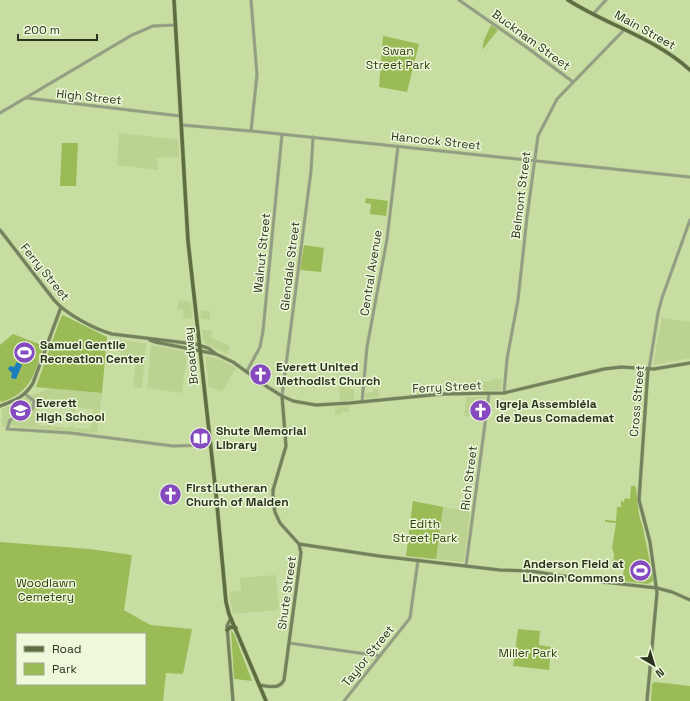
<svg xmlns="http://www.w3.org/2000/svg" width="690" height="701" font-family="'Space Grotesk',sans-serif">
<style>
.built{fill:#bbd291;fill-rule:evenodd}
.green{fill:#9bbb57;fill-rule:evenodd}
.water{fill:#197dbe}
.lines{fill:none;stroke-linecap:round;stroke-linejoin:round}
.tertiary-casing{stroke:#a9bb87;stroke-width:3.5}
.secondary-casing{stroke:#a9bb87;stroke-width:4}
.primary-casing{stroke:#a9bb87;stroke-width:4.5}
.tertiary{stroke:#939c84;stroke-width:2.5}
.secondary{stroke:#74815d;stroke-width:3}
.primary{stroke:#5e6e41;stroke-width:3.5}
.labels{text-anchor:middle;stroke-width:3;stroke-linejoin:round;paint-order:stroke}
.street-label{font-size:12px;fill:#2c341d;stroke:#eef9dc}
.park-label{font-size:12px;fill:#303e08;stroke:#eef9dc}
.poi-label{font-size:12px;font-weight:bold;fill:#2c341d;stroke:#eef9dc;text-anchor:start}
</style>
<rect width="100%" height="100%" fill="#c8dda2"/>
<!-- built -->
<path class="built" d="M119,133L162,138L178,139L179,157L157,158L158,170L117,165Z
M179,300L191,302L192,318L183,319L184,310L177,309Z
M200,310L210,311V320L201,319Z
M662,318L690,322V358L653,365Z
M202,330L212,331L211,338L230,346L227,354L206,344L203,340Z
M116,339L146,344L142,388L133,387L136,359L120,357L121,352L115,351Z
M151,345L187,352L182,393L147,388Z
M207,356L223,361L236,368L222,391L209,387L206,358Z
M502,379L501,390L473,391L474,381L491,382V380Z
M339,387H350V389H354V400L340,401Z
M51,388L102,393L97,433L20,427L6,424L2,428V409L15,404L29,395L30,396ZM39,405L71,408V411L75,412L76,408L93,409L91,429L74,428V427L70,426L69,428L50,426V423H47L46,426L38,425Z
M373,389H378L380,397L364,398L365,393L373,392Z
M466,397H485L483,414L475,413L474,416H464Z
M348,406L349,412L342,411V414L335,415V407Z
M413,501L470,512L464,562L406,556Z
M276,575L279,610L233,614L229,592L241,591L240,578Z"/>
<!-- green -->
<path class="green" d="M491,25L498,30L482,50L484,40Z
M384,36L419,44L407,92L379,87L383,37Z
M62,143H78L76,186H60Z
M366,198L388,201L386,216L370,214L371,204L365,203Z
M304,245L324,248L321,272L300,270Z
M63,315L107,337L102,393L36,387L61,317Z
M13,334L44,346C34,373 32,392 2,402L0,401V345Z
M631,486H635L636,488L639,515L643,528L653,578V581L648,584L622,581L624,569L613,567L614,554L612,548L616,523L605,522V520L616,521L617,507H621V501L624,502L625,498L630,499Z
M413,501L443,507L436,559L406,556Z
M0,542L90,549L132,555L124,610L143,621L151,625L192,629L183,674L166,673L163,701H0ZM17,634H145V684H17Z
M518,629L540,631L539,645L551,647L549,670L513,666Z
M231,630L234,634L252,681L235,679L234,678Z
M655,682L690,686V701H651L652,684Z"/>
<!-- water -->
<path class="water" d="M17,362L22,365L16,379L11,378L12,373L8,369L10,366L14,367Z"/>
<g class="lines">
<defs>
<path id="tertiary" d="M459,0L529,49L573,82
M593,14L606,0
M27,98L180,116
M0,113L132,35L153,26L175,25
M181,125L251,131L690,177
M251,131L257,75L251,0
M649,369L658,313L662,298L690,220
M247,371L260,347L263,331L282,134
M504,393L507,359L518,300L527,217L538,136L557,99L622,32L624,29
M25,394L34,401L33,408L30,410L10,420L7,429L71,433L173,446L210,445
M282,396L311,171L313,137
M362,402L367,347L387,239L398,146
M466,566L489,394
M289,643L380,656
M344,701L410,618L418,560"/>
<path id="secondary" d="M0,230L54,300C66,314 94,329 112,334L195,344L208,348L216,354
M150,340L155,342L216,354L233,362L266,386L282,396L293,401L316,405L350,403L442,394L504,393L604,369L621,367L654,369L690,363
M0,406C14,401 25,397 33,383L61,307
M299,544L379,556L500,570L530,571L603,582L657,588L672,592L690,600
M231,618L227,626L233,701
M259,685C268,686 279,690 284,680L301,553L299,544L280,523L275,512L273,502V490L286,446L282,396
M647,701L657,593L650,542L639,500L648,369"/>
<path id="primary" d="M174,0L188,241L216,494L226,602L229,614L266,701
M568,0C607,25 655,38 690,70
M227,630L231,627L236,628"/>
</defs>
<!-- tertiary casing -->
<use href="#tertiary" class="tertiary-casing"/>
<!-- secondary casing -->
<use href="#secondary" class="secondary-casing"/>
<!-- primary casing -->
<use href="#primary" class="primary-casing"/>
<!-- tertiary -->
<use href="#tertiary" class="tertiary"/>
<!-- secondary -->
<use href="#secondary" class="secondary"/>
<!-- primary -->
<use href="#primary" class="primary"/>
</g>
<!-- icons -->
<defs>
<symbol id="stadium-disc" viewBox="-11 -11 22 22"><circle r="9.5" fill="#854ac0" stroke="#eef9dc"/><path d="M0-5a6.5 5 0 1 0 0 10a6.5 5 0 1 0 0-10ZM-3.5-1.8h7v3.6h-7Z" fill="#fff"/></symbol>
<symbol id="church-disc" viewBox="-11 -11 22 22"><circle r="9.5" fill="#854ac0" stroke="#eef9dc"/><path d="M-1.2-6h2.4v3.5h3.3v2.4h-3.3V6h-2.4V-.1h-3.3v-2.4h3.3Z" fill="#fff"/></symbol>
<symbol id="school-disc" viewBox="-11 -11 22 22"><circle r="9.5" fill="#854ac0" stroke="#eef9dc"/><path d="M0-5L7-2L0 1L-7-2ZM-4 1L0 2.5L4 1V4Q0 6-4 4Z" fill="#fff"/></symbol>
<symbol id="library-disc" viewBox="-11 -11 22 22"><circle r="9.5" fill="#854ac0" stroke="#eef9dc"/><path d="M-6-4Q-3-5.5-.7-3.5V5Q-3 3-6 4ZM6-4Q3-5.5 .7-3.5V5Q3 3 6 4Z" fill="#fff"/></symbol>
</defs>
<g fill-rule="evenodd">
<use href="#stadium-disc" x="12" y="340" width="25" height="25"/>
<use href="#church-disc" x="248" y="362" width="25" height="25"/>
<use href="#school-disc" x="8" y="398" width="25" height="25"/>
<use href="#church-disc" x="468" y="398" width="25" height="25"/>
<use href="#library-disc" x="188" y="426" width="25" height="25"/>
<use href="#church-disc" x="158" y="482" width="25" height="25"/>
<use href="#stadium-disc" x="628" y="558" width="25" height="25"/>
</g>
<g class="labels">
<!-- street labels -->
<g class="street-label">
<text transform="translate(645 30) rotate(29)" y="4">Main Street</text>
<text transform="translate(531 40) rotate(36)" y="4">Bucknam Street</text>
<text transform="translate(89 97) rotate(6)" y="4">High Street</text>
<text transform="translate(436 141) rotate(6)" y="4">Hancock Street</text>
<text transform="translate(521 195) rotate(-83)" y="4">Belmont Street</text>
<text transform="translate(262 253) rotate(-84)" y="4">Walnut Street</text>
<text transform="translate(290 266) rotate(-83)" y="4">Glendale Street</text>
<text transform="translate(45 272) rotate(51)" y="4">Ferry Street</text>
<text transform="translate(371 273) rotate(-81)" y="4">Central Avenue</text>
<text transform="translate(191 356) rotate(-96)" y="4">Broadway</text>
<text transform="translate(447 387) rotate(-3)" y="4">Ferry Street</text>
<text transform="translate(637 401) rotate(-85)" y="4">Cross Street</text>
<text transform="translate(469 478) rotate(-83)" y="4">Rich Street</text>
<text transform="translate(287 593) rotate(-82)" y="4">Shute Street</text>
<text transform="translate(368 656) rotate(-51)" y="4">Taylor Street</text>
</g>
<!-- park labels -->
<g class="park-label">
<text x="398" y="55">Swan<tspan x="398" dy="14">Street Park</tspan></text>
<text x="425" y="528">Edith<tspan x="425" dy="14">Street Park</tspan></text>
<text x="46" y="587">Woodlawn<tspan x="46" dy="14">Cemetery</tspan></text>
<text x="528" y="657">Miller Park</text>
</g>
<!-- poi labels -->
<g class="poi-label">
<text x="40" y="349">Samuel Gentile<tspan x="40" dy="14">Recreation Center</tspan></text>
<text x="276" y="371">Everett United<tspan x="276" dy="14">Methodist Church</tspan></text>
<text x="36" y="407">Everett<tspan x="36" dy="14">High School</tspan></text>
<text x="496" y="408">Igreja Assembléia<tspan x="496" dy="14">de Deus Comademat</tspan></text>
<text x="216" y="435">Shute Memorial<tspan x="216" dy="14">Library</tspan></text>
<text x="186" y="492">First Lutheran<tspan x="186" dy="14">Church of Malden</tspan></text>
<text x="624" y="568" text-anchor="end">Anderson Field at<tspan x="624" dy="14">Lincoln Commons</tspan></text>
</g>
</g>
<!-- legend -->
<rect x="16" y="633" width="130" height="52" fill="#eef9dc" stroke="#a0aa90"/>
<rect x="24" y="646" width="20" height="6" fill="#5e6e41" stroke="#a0aa90"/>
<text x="52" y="653" font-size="12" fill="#2c341d">Road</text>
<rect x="24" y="663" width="20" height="12" fill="#9bbb57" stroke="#a0aa90"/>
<text x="52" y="673" font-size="12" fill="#2c341d">Park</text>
<!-- north arrow -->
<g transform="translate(654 665) rotate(142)" stroke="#eef9dc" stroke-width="3" paint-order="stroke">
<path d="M0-3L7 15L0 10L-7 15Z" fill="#2c341d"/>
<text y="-6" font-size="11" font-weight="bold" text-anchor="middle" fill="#2c341d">N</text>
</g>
<!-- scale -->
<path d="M18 34v6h79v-6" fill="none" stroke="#2c341d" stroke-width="2"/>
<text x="24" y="34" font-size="12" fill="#2c341d" stroke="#eef9dc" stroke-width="3" paint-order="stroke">200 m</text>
</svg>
